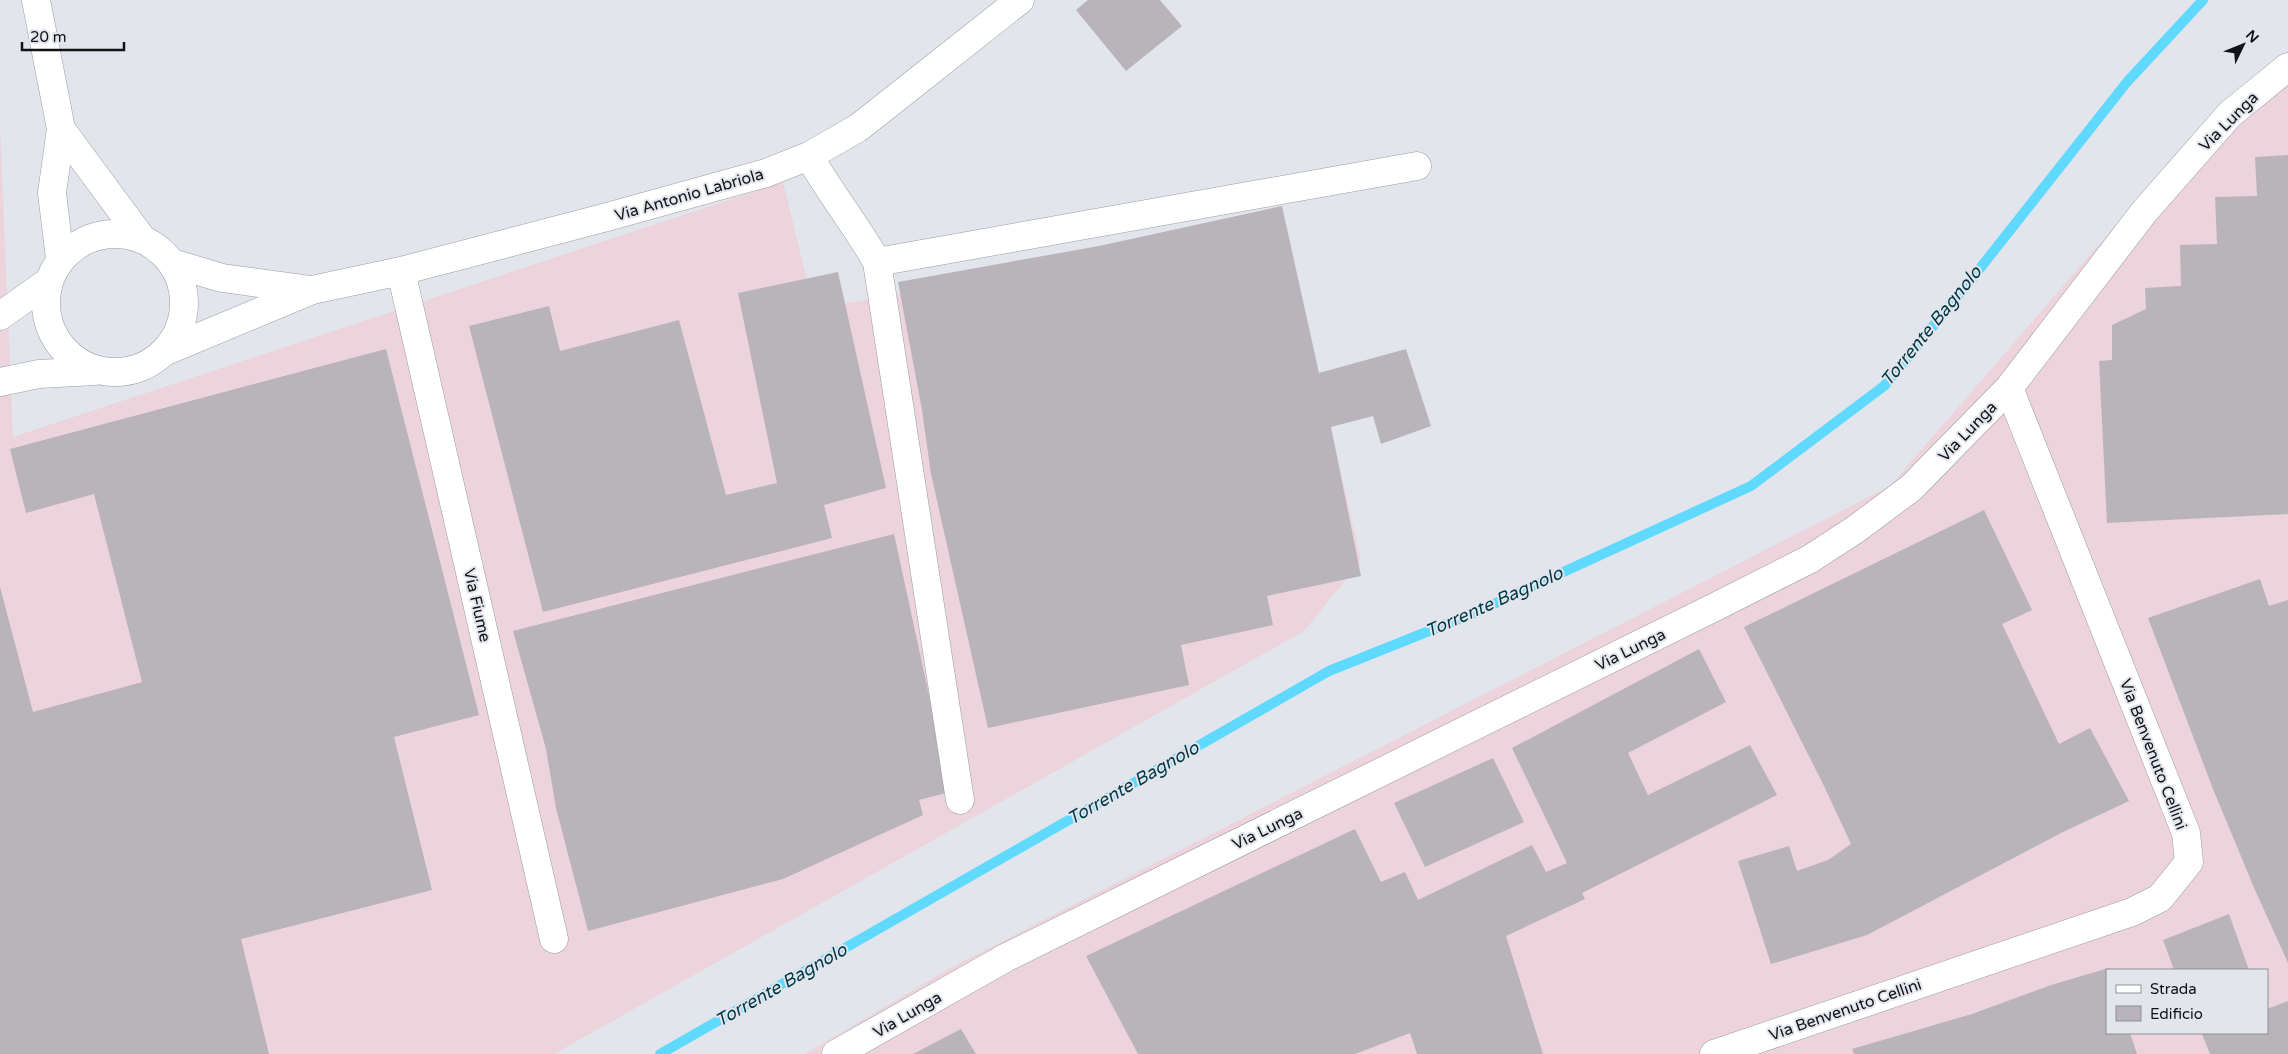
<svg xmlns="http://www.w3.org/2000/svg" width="2288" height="1054" font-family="'Varela Round',sans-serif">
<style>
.industrial{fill:#edd3db;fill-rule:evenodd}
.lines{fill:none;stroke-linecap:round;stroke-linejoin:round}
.stream{stroke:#5fd9fe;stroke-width:10}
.building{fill:#b9b4b9}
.minor-casing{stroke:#999ca2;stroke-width:29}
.minor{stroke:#fff;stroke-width:28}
.labels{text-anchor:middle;stroke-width:4;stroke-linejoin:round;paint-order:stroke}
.street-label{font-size:16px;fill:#111214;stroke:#e2e5eb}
.water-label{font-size:18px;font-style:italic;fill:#003847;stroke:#e2e5eb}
</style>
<rect width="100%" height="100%" fill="#e2e5eb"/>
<!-- industrial -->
<path class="industrial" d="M2288,50V1054H805L952,967L1890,486L2116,225ZM2107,970H2267V1033H2107Z
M0,125L13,437L783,182L814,309L1285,226L1361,561L1304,631L554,1054H0Z"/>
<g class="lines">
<!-- stream -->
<path class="stream" d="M660,1054L1329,671L1474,613L1751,486L1884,386L1970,281L2127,82L2203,0"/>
</g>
<!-- building -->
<path class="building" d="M1088,0H1160L1182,26L1126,71L1076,10Z
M2288,155V514L2107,523L2099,361L2112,360V325L2146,309L2145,288L2181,286L2180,245L2217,244L2215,197L2257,196L2255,157Z
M1282,206L1319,373L1406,349L1431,426L1381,444L1373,416L1331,427L1361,576L1267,596L1273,625L1181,645L1189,685L988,728L931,474L922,410L898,282L1099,246Z
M838,272L886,488L824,505L832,538L543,612L469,326L549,306L560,351L679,320L726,495L777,483L738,293Z
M386,349L479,715L394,737L432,890L241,939L269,1054H0V587L33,712L142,682L94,494L26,513L10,449Z
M1984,510L2032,610L2002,624L2059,744L2090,728L2129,801L2063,832L1867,935L1771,964L1738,861L1789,846L1797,871L1828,860L1851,844L1824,786L1744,627Z
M894,534L950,792L919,800L923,815L783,879L588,931L556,808L546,749L513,631Z
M2260,579L2269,606L2288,600V963L2255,890L2213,789L2148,618Z
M1699,649L1726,702L1628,753L1648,795L1750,745L1777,795L1582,893L1585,899L1506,936L1543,1054H1417L1410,1033L1355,1054H1138L1086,956L1355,829L1381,882L1405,872L1418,900L1532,845L1546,872L1567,863L1512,748Z
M1493,758L1524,822L1425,867L1394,803Z
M2229,914L2249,970H2174L2163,940Z
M2109,968V970H2107V1033H2130L2137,1054H1854L1852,1049L1972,1014L2051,985Z
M2288,1001V1054H2210L2202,1034L2267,1033V1009Z
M961,1029L976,1054H913Z"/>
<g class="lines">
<defs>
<path id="minor" d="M36,0L61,129L52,193L60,259
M61,129L143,240
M809,156C830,193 856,225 877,262L960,800
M46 303a69 69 0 1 1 138 0a69 69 0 1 1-138 0Z
M877,262L1417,166
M172,263L222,278L311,290
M401,271L554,939
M0,316L48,282
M166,351L312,290L401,271L607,217L766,173L809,156L858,128L1020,0
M0,382L39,374L95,371
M836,1054L1007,957L1715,607L1810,559L1856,529L1911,488L2009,388L2144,212L2230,114L2288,67
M1714,1054L2132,912L2160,898L2189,862L2186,833L2009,388"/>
</defs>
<!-- minor casing -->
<use href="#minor" class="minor-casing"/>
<!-- minor -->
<use href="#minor" class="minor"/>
</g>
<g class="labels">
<!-- street labels -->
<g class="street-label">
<text transform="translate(2228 121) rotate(-45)" y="6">Via Lunga</text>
<text transform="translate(689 194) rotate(-16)" y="6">Via Antonio Labriola</text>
<text transform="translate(1967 431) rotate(-46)" y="6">Via Lunga</text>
<text transform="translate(478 605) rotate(77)" y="6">Via Fiume</text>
<text transform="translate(1630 649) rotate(-26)" y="6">Via Lunga</text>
<text transform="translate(2154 754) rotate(69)" y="6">Via Benvenuto Cellini</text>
<text transform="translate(1267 828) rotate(-26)" y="6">Via Lunga</text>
<text transform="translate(1845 1009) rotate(-19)" y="6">Via Benvenuto Cellini</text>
<text transform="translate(907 1014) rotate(-30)" y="6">Via Lunga</text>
</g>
<!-- water labels -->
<g class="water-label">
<text transform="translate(1931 326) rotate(-51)" y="6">Torrente Bagnolo</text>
<text transform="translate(1494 602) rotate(-24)" y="6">Torrente Bagnolo</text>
<text transform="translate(1133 783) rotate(-30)" y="6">Torrente Bagnolo</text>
<text transform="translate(781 985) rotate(-30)" y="6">Torrente Bagnolo</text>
</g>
</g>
<!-- legend -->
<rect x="2106" y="969" width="162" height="65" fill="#e2e5eb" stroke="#8e9195"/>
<rect x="2116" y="985" width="25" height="8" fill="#ffffff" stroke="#8e9195"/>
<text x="2150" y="994" font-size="15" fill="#111214">Strada</text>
<rect x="2116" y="1006" width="25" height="15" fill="#b9b4b9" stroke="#8e9195"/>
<text x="2150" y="1019" font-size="15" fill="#111214">Edificio</text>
<!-- north arrow -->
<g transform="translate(2243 45) rotate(47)" stroke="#e2e5eb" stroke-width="4" paint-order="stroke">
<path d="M0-4L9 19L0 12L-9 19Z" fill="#111214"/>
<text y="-8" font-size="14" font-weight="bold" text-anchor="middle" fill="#111214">N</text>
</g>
<!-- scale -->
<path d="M22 42v8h102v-8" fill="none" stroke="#111214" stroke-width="2.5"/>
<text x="30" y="42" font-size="15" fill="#111214" stroke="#e2e5eb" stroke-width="4" paint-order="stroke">20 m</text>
</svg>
